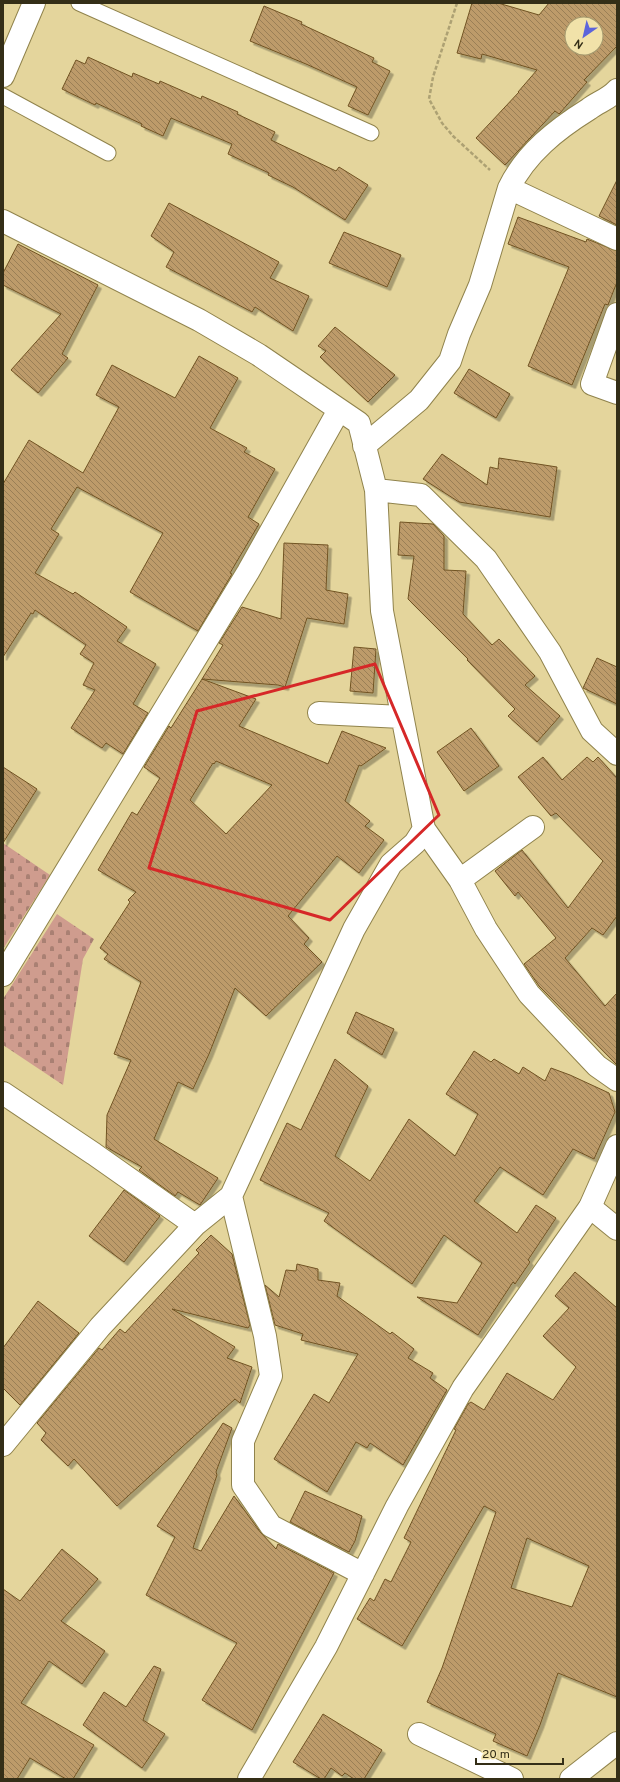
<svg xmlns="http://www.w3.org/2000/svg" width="620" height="1782" font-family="Overpass,sans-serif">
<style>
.cemetery{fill:url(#cemetery-stones)}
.building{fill:url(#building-back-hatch);stroke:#715323;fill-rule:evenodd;filter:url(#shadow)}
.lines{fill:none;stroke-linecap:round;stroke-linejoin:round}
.service-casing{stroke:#90834c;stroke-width:17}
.minor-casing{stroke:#90834c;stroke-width:24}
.tertiary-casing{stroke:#90834c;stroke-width:24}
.path{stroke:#ada173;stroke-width:2.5;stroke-dasharray:4 2;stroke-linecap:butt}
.service{stroke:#fff;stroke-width:15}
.minor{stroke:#fff;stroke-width:22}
.tertiary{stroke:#fff;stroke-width:22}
.marked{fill:none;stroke:#d62828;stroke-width:3;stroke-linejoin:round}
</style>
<defs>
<pattern id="cemetery-stones" width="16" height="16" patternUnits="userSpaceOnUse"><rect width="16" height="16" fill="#cf9c8e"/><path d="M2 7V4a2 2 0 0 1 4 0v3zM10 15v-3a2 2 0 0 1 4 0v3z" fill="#a98073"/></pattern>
<pattern id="building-back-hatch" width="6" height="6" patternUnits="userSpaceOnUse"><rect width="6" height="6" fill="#bd9b6b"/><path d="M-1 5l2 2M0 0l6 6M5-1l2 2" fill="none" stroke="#9a7f57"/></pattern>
<filter id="shadow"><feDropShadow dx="3.5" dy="3.5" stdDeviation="0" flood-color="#0004"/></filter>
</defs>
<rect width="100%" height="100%" fill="#e4d59c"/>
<!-- cemetery -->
<path class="cemetery" d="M3,843L50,875L3,949Z
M57,914L94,939L83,959L63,1085L3,1045V999Z"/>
<!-- building -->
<path class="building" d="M472,3H498L539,15L549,3H617V46L584,80L587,82L560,113L559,114L555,111L505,165L476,138L519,92H518L537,70L482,54L481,59L457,53ZM572,24H596V48H572Z
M264,6L302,22L301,24L374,58L372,62L390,71L368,115L348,106L357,87L306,64L250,41Z
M88,57L132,77L133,73L159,84L160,81L201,99L202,96L238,112L237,114L275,132L271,140L336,171L339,167L368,185L345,220L293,187L268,175L269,173L228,154L232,144L171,118L163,136L141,126L142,124L96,103L95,105L62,89L76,60L85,64Z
M617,180V225L599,216Z
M169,203L279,262L270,278L309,296L293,331L255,307L252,312L166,267L174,252L151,236Z
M518,217L586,242L587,239L617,251V282L608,305L605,304L572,385L528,366L569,267L508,244Z
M344,232L401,255L387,287L329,263Z
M18,244L98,285L62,354L68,358L38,393L11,370L61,314L3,285V273Z
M335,327L395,375L368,402L320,357L326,351L318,346Z
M199,356L238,378L210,428L247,448L244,452L275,469L248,517L259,524L230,573L232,574L198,631L130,592L163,533L77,487L51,529L59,534L35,573L73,594L75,592L127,627L117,641L156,664L133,704L148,713L123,754L106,743L102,748L71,728L95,690L83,685L94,663L80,654L86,645L35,610L33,614L31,613L3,657V484L29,440L83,473L119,407L96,395L112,365L175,398Z
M469,369L510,394L496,418L454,393Z
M442,454L487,485L490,467L498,469L499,458L557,467L550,517L459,502L423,479Z
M400,522L433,524L444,536V570L466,571L463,614L492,645L499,639L535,676L525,685L560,716L537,742L508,716L515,709L467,660L468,659L408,599L414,556L398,555Z
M284,543L328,545L326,590L348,594L344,624L307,618L285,687L278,685L202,679L223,645L219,643L242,607L281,619Z
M354,647L376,649L373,693L350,691Z
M597,658L617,667V704L583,688Z
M202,679L256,699L239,726L328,764L342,731L386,748L361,766L359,765L345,801L370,821L365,826L384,840L359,873L337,856L288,916L309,938L304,944L322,962L266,1016L235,988L209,1054L193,1089L178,1082L154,1139L218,1178L200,1205L178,1192L175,1196L139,1170L142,1167L106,1147L107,1115L131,1060L114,1054L141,982L104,959L108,954L100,948L130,902L128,900L136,892L98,870L132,812L137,815L160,778L144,767L169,726L171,728ZM216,761L272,785L226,834L190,800L213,763L214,764Z
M471,728L499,766L464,791L437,752Z
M543,757L562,780L587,757L593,762L598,757L617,778V916L603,935L592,928L565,958L605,1006L617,993V1065L539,986L524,964L556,938L518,892L515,896L495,871L522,850L568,908L603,861L556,813L551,816L518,777Z
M3,767L37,789L3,843Z
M356,1012L394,1029L382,1055L347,1033Z
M474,1051L491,1062L494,1059L519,1074L523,1067L545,1081L551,1068L570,1075L609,1093L615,1112L594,1159L573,1149L543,1195L500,1167L474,1201L517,1233L536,1205L556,1218L528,1260L530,1262L515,1284L513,1282L478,1335L417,1297L457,1303L482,1263L444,1235L412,1284L324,1221L329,1213L260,1180L287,1123L301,1130L335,1059L368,1086L335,1156L370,1181L409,1119L455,1156L478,1114L446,1094Z
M124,1190L160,1216L124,1262L89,1236Z
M211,1235L232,1254L250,1325L248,1328L172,1309L235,1347L227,1358L252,1367L240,1403L235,1399L117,1506L74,1459L68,1466L41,1440L46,1433L37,1423L99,1348L102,1350L120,1329L125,1333L199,1253L196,1250Z
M297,1264L318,1269V1280L340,1283L337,1296L390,1334L392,1332L414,1349L408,1358L433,1373L430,1378L447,1390L403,1465L370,1443L367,1448L356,1442L327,1492L274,1459L314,1394L329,1403L358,1354L301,1340L303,1334L275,1325L265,1285L279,1297L286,1270L296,1271Z
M575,1272L617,1308V1697L558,1673L540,1725L527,1756L493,1741L496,1734L427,1702L442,1668L496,1512L484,1506L402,1646L357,1619L370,1598L374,1601L385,1579L391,1582L411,1542L404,1538L456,1430L454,1429L468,1404L471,1402L484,1410L507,1373L553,1400L576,1367L543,1336L569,1308L555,1296ZM527,1538L589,1566L572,1607L511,1588Z
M38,1301L79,1333L20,1405L3,1388V1348Z
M223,1423L232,1428L216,1472L217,1475L193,1548L201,1551L234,1496L261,1533L276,1549L278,1544L334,1573L252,1730L202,1700L237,1643L146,1595L175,1537L157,1526Z
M305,1491L362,1516L355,1541L349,1552L290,1522Z
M62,1549L98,1579L61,1621L105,1651L82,1684L49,1661L21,1703L94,1745L73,1779H66L30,1758L17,1779H3V1589L20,1601Z
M154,1666L161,1669L143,1720L165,1734L142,1768L83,1725L104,1692L126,1707Z
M323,1714L382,1750L364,1779H354L345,1773L342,1776L331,1768L324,1779H321L293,1762Z"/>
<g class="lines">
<defs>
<path id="service" d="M79,3L371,133
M3,96L108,153"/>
<path id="minor" d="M3,76L34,3
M509,188L617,239
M3,221L199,320L259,355L359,423L376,490L382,611L424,829L460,880L486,929L529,994L597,1066L617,1080
M617,314L592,384L617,393
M364,446L419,400L450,361L459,334L480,285L509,188C526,153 557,129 589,109C598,102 609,99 617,90
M376,490L421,495L486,559L550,652L592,731L617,754
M319,713L402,717
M460,880L533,827
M3,975L248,572L339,410
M3,1093L94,1154L195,1225
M231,1196L265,1336L271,1376L243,1441V1485L271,1526L363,1574
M3,1445L100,1327L195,1225L231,1196L354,929L391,864L415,843L424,829
M419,1734L512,1779
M249,1779L326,1647L397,1506L463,1388L590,1207L617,1146"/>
<path id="tertiary" d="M590,1207L617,1229
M571,1779L617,1743"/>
</defs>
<!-- service casing -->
<use href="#service" class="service-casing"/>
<!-- minor casing -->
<use href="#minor" class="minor-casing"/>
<!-- tertiary casing -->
<use href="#tertiary" class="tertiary-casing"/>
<!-- path -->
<path class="path" d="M457,3L433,77L429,99L442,123L453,136L490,170"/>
<!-- service -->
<use href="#service" class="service"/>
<!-- minor -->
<use href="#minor" class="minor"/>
<!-- tertiary -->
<use href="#tertiary" class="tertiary"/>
</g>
<!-- marked area -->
<path class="marked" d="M375,664L439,815L330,920L149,868L197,711Z"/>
<!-- border -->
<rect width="620" height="1782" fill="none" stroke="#342e17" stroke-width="8"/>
<!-- north arrow -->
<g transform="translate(584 36) rotate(214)"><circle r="19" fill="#f1e2a9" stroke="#a59a6f"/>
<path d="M0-3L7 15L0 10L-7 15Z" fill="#5b64db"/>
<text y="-6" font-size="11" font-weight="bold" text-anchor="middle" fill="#342e17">N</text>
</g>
<!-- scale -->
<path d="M476 1758v6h87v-6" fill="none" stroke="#342e17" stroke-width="2"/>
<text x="482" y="1758" font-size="12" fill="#342e17" stroke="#f1e2a9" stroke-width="3" paint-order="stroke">20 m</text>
</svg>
